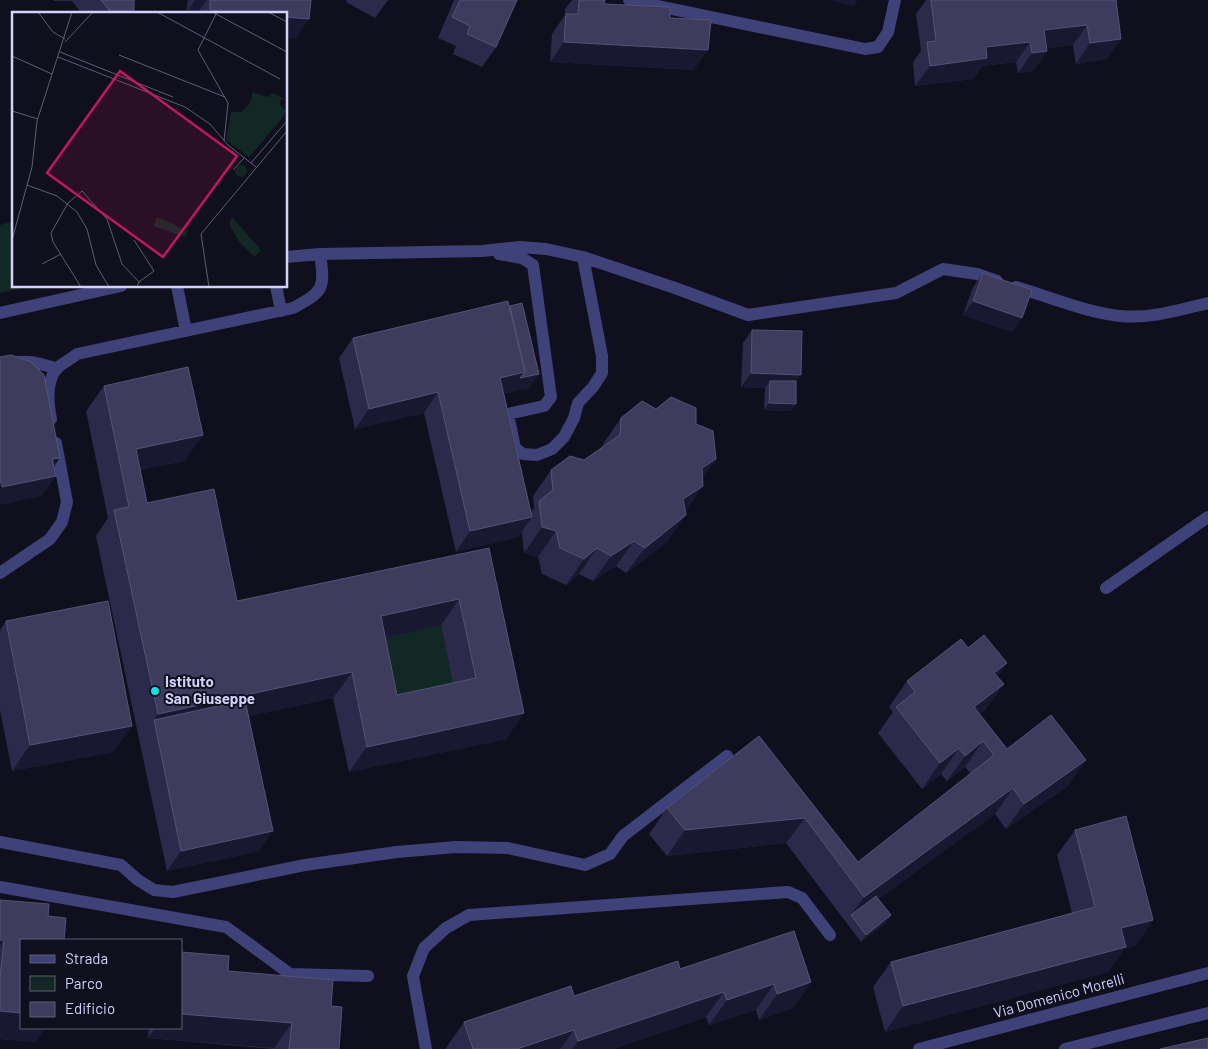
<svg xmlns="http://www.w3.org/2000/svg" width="1208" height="1049" font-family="Barlow,sans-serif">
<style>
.green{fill:#122825}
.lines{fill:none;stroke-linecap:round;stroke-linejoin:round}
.minor{stroke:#3f4278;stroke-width:12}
.wall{fill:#2c2a4a;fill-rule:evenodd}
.shaded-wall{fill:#1a1731}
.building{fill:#3e3c5d;stroke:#555376;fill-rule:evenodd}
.poi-dot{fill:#18dfde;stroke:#100f1e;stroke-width:2}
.labels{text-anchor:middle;stroke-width:4;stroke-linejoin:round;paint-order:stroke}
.poi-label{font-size:15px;font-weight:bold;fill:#d1d1fa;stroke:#100f1e;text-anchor:start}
.street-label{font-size:15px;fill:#d1d1fa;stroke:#100f1e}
.inset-road{fill:none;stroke:#5d5d76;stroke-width:1}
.view{fill:#c2185b;fill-opacity:0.15;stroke:#c2185b;stroke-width:2.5}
.inset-edge{fill:none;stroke:#d1d1fa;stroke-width:2.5}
</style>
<rect width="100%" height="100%" fill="#100f1e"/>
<!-- green -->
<path class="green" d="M14,221V286H34L0,293V225Z
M441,625L458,704L379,721L363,642Z"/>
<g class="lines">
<!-- minor -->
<path class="minor" d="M629,0L865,49L878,47L888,32L895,0
M499,254L522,258L533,265L551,397L544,406L508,414L515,448L523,454L537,455L552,449L564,437L574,418L578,403L593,387L602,373V356L583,257
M286,257L320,254L482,251L520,247L546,249L583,257L675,288L748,315L896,293L943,269L977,274L997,281
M177,286L186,331
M276,286L281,311
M1016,287C1050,297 1085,312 1120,316C1150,319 1179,310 1208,303
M0,313L121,286
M0,364C23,360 35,361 57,369
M51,419C48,404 46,381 57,368C63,363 71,359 77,354L293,308C324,291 325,289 320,254
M0,573L50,539L62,522L67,502L56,443
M1106,588L1208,517
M0,842L121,865L138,880L154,890L173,892L305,865L397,852L456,847L508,848L585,865L610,854L623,836L727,756
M0,887L226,927L290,974L368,976
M426,1049L413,976L424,948L446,928L469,915L788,892L802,898L830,935
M919,1049L1208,973
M1065,1049L1208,1013"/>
</g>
<!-- wall -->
<path class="wall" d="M54,0H135L134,2V14H82L72,1H54Z
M188,0H311L309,19L295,39L286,14H196L186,13Z
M347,0H388L375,18L346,2Z
M454,0H517L496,47L482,67L453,54L456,46L438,38Z
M572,0H605L604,4L670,18L694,70L550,62L552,34L565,15V9Z
M926,0H1098L1121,39L1107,59L1076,64L1073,45L1046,48L1047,51L1033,71L1018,73L1016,62L982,66L973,79L915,86L913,62L921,51L916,14Z
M983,273L1012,332L963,315L973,287Z
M510,306L539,374L529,388L504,393L531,512L534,508L533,496L551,470L584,460L602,447L603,444L621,418L656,409L696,424L703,478L685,512L668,541L626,573L616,566L593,581L579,574L566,585L542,574L538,557L524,553L522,532L518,537L456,552L424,413L355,429L339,358L353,338Z
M752,330L796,381L791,411L764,410L765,388L741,387L743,343Z
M104,386L203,435L184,461L140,470L147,503L237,601L489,548L524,713L506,739L349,772L333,698L249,716L259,851L167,871L96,536L108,518L86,411ZM441,625L453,683L397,695L385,637Z
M6,621L114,752L12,771L0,710V630Z
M968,648L1007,663L997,676L1004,684L985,710L980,714L1007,749L1086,760L1068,786L1006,829L995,814L878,899L886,923L861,942L786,843L667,856L649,834L667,808L759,736L858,862L971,774L965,767L947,781L941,774L922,789L878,733L893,712L889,707L907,681Z
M1075,830L1153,920L1135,946L1124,949L1108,972L885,1032L873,987L891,962L1072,913L1057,855Z
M0,900L36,1042L0,1039Z
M680,969L811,982L793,1008L759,1020L756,1010L709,1025L706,1017L613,1049H446V1048L464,1022L574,996Z
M228,971L331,1006L339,1049H274L148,1038L149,1028H181Z"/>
<!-- shaded-wall -->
<path class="shaded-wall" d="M195,0H207L197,14L186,13Z
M827,0H858L854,6Z
M210,10L253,14H207Z
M286,17L309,19L295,39L286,38Z
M1087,25L1073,45L1032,50L1044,30Z
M1121,39L1107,59L1076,64L1090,43Z
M564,42L708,50L694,70L550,62Z
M1030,42L1016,62L982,66L973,79L915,86L930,66L986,47Z
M1047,51L1033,71L1018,73L1032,53Z
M973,301L1022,318L1012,332L963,315Z
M525,372L539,374L529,388L486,398L500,378Z
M751,373L801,375L791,388L770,381L765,388L741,387Z
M438,392L424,413L355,429L369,409Z
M769,403L796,404L791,411L764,410Z
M203,435L184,461L122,474L136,449Z
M60,458L46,478L52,459Z
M716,459L698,485L702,468Z
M56,476L42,496L0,505V490L2,487Z
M703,486L685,512L683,499Z
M686,515L668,541L626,573L645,548Z
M532,517L518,537L456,552L470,531Z
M542,527L556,531L538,557L524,553Z
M634,541L616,566L593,581L611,556Z
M597,548L579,574L566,585L584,559Z
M459,599L441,625L363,642L381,616Z
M1007,663L989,689L994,673Z
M352,672L333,698L157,736L154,720L158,714Z
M1004,684L985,710L956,733L974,707Z
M524,713L506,739L349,772L367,747Z
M132,726L114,752L12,771L30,745Z
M983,741L965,767L947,781L965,756Z
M959,748L941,774L922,789L940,763Z
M1086,760L1068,786L1006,829L1024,804Z
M1013,788L995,814L853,918L851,915L864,897Z
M805,818L786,843L667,856L685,830Z
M273,831L259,851L167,871L181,851Z
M891,915L886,923L861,942L866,935Z
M1153,920L1135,946L1124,949L1108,972L885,1032L903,1006L1121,928Z
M0,940H4L0,946Z
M811,982L793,1008L759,1020L777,994Z
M774,984L756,1010L709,1025L727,1000Z
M724,992L706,1017L613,1049H572L578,1041Z
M0,1011L21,1013V1028H45L36,1042L0,1039Z
M181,1014L292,1023L274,1048L148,1038L155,1028H181Z
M574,1030L560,1049H517Z"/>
<!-- building -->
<path class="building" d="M101,0H134V14H112Z
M210,0H311L309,19L286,17V14H253L210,10Z
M460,0H517L496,47L467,34L470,26L452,17Z
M579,0H605L604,4L670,7V18L711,20L708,50L564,42L566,14H578Z
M931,0H1116L1121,39L1090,43L1087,25L1044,30L1047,51L1032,53L1030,42L986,47L987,58L930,66L927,42L936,41Z
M983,273L1032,290L1022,318L973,301Z
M508,301L525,372L500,378L532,517L470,531L438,392L369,409L353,338Z
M522,303L539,374L520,378L525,372L510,306Z
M752,330L802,331L801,375L751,373Z
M11,355L31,362L44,375L60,458L52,459L56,476L2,487L0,480V357Z
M188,367L203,435L136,449L147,503L214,489L237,601L489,548L524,713L367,747L352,672L158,714L114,510L129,507L104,386ZM459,599L476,678L397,695L381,616Z
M770,381H796V404L769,403Z
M671,397L696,408V424L713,431L716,459L702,468L703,486L683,499L686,515L645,548L634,541L611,556L597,548L584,559L560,548L556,531L542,527L539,501L553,490L551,470L570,456L584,460L620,435L621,418L642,401L656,409Z
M108,601L132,726L30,745L6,621Z
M984,635L1007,663L994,673L1004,684L974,707L1007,749L1051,715L1086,760L1024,804L1013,788L864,897L805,818L685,830L667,808L759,736L858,862L994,755L983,741L965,756L959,748L940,763L896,707L915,692L907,681L961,639L968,648Z
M245,700L273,831L181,851L154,720Z
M1126,816L1153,920L1121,928L1126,947L903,1006L891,962L1095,907L1075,830Z
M876,896L891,915L866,935L851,915Z
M0,900L49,904L48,916L66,918L64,940H21V1013L0,1011V978L4,940H0Z
M794,931L811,982L777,994L774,984L727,1000L724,992L578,1041L574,1030L517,1049H473L464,1022L571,986L574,996L678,961L680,969Z
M181,952L229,956L228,971L333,980L331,1006L342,1007L339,1049H289L292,1023L181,1014Z
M1208,1038V1049H1160Z"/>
<!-- markers -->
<circle class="poi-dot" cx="155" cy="691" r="5"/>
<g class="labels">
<!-- poi labels -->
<g class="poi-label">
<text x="165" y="687">Istituto<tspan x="165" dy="17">San Giuseppe</tspan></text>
</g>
<!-- street labels -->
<g class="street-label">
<text transform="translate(1059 996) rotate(-15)" y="5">Via Domenico Morelli</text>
</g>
</g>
<!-- overview -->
<g transform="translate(12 12)">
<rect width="275" height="275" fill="#100f1e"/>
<path d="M241,80L255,85L261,81L275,88L269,87L268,93L274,98L272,104L237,145L214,128L219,100H229L238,91ZM223 159a6 6 0 1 1 12 0a6 6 0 1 1-12 0ZM145,205L176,219L173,225L141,214ZM220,205L249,238L242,245L228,231L217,212Z" fill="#122825"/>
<path class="inset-road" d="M26,0L41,20L53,27M145,0L268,67M205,0L186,38L216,91L212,129M256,0L275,10M202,1L275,40M53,30L81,0M48,40L161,85M107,43L213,85M0,44L40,62M46,45L173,95L198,112L216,133L244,155M0,99L26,107M239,151L275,109M221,158L232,146M15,173L45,184L65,200L75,217L84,253L97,275M0,228L20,155L25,109L60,0M122,228L142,259L127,270M30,252L49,242M69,275L41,230L39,221L56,191L70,179L95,207L110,252L127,270L125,275M197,275L189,222L275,119"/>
<path class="view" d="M108,59L225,144L151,245L35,161Z"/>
<rect width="275" height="275" class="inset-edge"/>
</g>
<!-- legend -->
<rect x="20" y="939" width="162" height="90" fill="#100f1e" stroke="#5d5d76"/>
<rect x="30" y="955" width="25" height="8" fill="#3f4278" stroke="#5d5d76"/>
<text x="65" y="964" font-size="15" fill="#d1d1fa">Strada</text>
<rect x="30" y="976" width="25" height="15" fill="#122825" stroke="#5d5d76"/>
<text x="65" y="989" font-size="15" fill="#d1d1fa">Parco</text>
<rect x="30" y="1002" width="25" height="15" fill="#3e3c5d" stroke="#5d5d76"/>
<text x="65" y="1014" font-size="15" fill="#d1d1fa">Edificio</text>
</svg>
